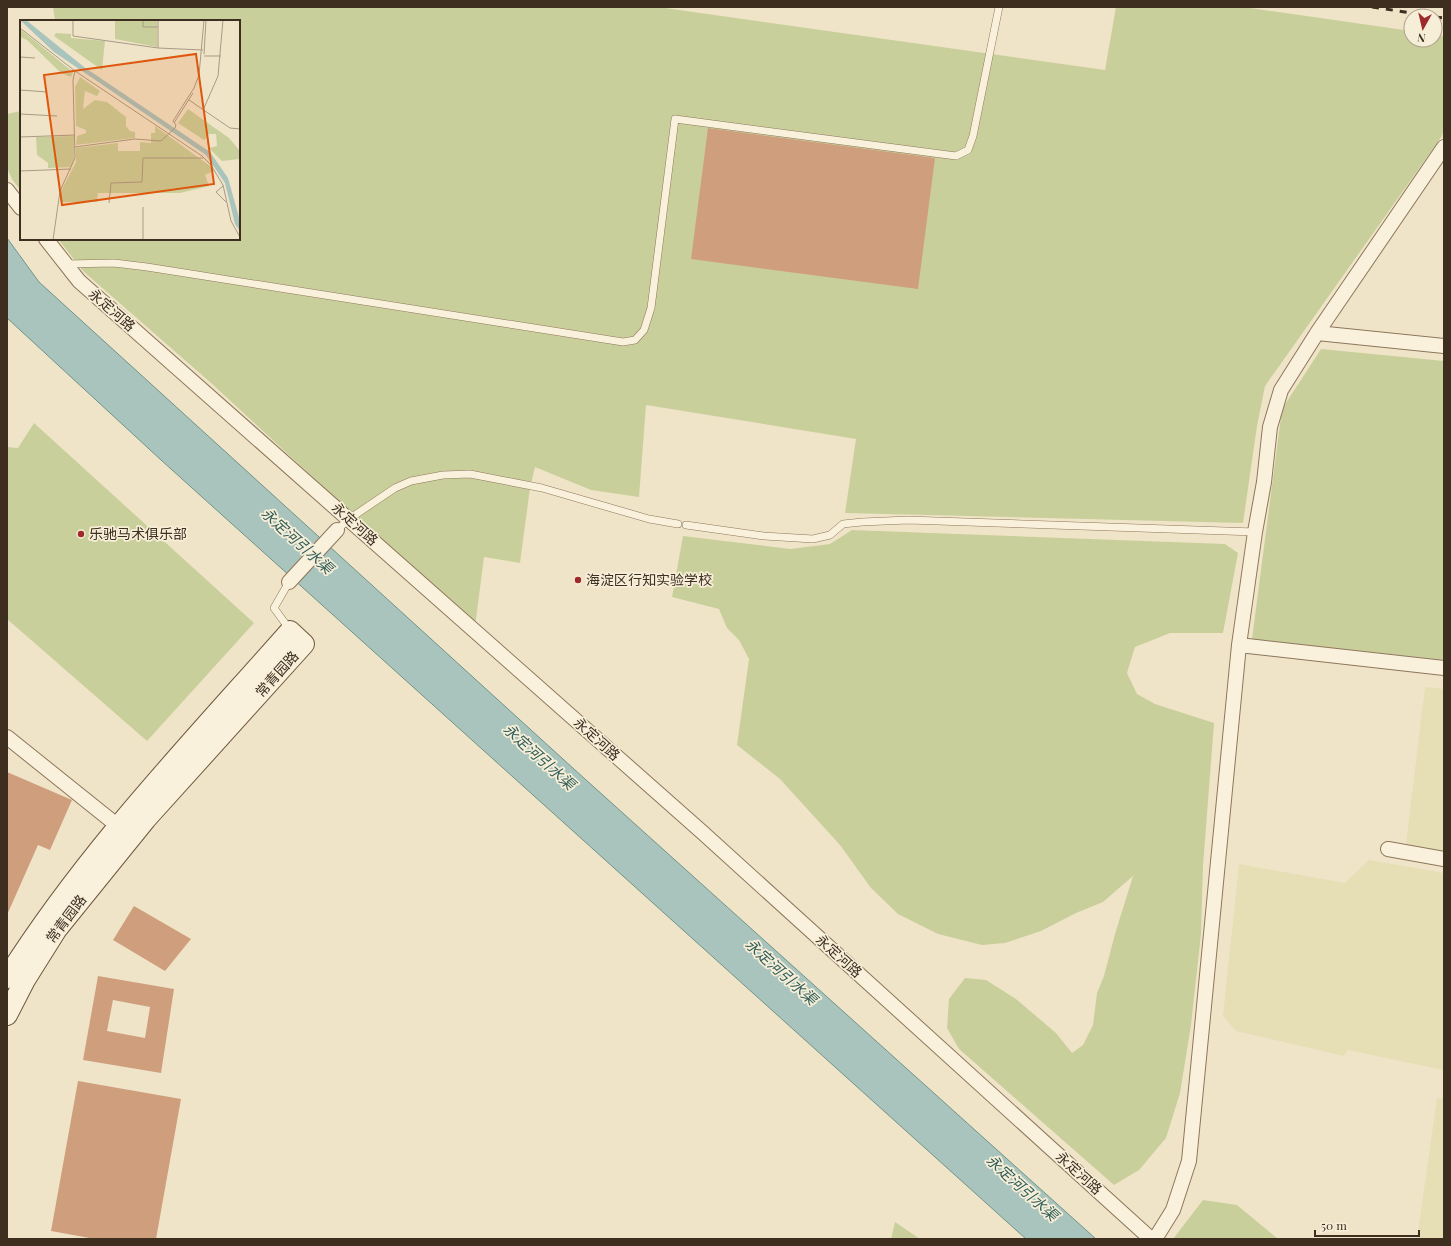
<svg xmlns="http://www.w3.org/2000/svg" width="1451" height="1246" font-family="'Playfair Display','Noto Sans SC',serif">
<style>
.farmland{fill:#e6deb5}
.green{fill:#c9cf9b}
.water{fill:#a9c4bc;stroke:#6f938a}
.building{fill:#cf9f7d;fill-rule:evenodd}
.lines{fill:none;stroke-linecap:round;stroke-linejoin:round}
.lane-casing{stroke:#8d765c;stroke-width:8}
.street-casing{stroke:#8d765c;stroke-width:16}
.secondary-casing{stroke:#6f573f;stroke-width:22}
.lane{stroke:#faf1dc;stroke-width:7}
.street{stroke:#faf1dc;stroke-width:14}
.secondary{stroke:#faf1dc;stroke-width:20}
.rail{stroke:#3d2e20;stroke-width:3;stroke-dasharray:7 7;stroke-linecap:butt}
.poi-dot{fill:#9e2a2b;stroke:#f7eed8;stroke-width:1.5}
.labels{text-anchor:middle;stroke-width:3.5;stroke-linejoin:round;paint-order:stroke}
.street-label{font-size:14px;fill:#3d2e20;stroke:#f7eed8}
.poi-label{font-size:14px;fill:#3d2e20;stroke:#f7eed8;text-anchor:start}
.water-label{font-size:15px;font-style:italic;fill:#2f5d5a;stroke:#f7eed8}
.inset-road{fill:none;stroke:#a89b85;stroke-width:1}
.view{fill:#df570d;fill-opacity:0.15;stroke:#df570d;stroke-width:2}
.inset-edge{fill:none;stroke:#3d2e20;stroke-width:2}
</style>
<rect width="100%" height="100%" fill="#f0e4c8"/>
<!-- farmland -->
<path class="farmland" d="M1425,687L1444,689V852L1406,844Z
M1369,860L1444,873V1070L1348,1050L1344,1056L1236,1031L1223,1016L1239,864L1345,883Z
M1437,1098L1444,1099V1239H1417Z"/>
<!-- green -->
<path class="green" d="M53,7H658L1105,70L1116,7H1243L1411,31V40H1435V35L1444,36V128L1442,136L1265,386L1257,426L1243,523L845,513L856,439L646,405L639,497L591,490L535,467L530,488L520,563L484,557L475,627L211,383L83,271L58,239H239V21H55Z
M21,111V191L12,179L7,168V114Z
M1321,349L1444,361V660L1252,639L1282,409Z
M34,423L254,623L147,741L7,619V447L18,448Z
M852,530L1225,544L1238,553L1223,633H1170L1135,647L1127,673L1137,694L1155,704L1214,723L1203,866L1201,934L1191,1025L1180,1093L1166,1138L1139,1170L1114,1185L959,1049L947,1028L949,999L965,978L986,980L1016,999L1056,1033L1072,1053L1083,1045L1093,1025L1097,993L1104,976L1115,934L1133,876L1103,902L1076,913L1041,931L1005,943L982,945L938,934L898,914L871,888L840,845L780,779L737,745L749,659L739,640L727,628L719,609L672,597L683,536L790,549L830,544Z
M1203,1200L1237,1205L1278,1239H1173Z
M895,1222L920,1239H891Z"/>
<!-- water -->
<path class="water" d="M7,238L39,282L575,770L1096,1239H1026L161,460L7,318Z"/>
<!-- building -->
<path class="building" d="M708,128L935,158L918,289L691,259Z
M7,772L72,800L50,850L38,845L7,915Z
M134,906L191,939L165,971L113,940Z
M98,976L174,989L161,1073L83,1060ZM113,1000L150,1007L145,1038L107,1031Z
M78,1081L181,1099L156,1239H95L51,1231Z"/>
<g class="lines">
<defs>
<path id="lane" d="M66,264L114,263L147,267L623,342L635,340L644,330L651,308L675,119L956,156L968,150L973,136L999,7
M686,525L764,536L813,539L830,535L843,524L862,522L908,520L1255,532
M337,530L349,519L395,488L411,481L443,475L470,474L542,488L649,519L678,524
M289,582L274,608L290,630"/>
<path id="street" d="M7,190L21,208
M46,239L79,281L702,832L1151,1239
M1317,333L1444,346
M289,582L337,530
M1239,645L1444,668
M7,737L118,826
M1388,849L1444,859
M1155,1239L1173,1210L1189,1161L1239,645L1255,532L1264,482L1270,427L1281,390L1317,333L1444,147"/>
<path id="secondary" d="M7,978C87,851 191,743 290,631L304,644L146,819L57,929L25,980L7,1015"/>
</defs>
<!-- lane casing -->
<use href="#lane" class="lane-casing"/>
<!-- street casing -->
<use href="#street" class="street-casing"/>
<!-- secondary casing -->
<use href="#secondary" class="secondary-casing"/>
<!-- lane -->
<use href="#lane" class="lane"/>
<!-- street -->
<use href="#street" class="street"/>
<!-- secondary -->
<use href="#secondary" class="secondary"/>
<!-- rail -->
<path class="rail" d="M1372,7L1432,16
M1435,17L1444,18"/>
</g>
<!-- markers -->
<g class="poi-dot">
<circle cx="81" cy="534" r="4"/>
<circle cx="578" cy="580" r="4"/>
</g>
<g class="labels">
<!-- street labels -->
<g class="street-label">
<text transform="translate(112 310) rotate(41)" y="5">永定河路</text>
<text transform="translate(355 524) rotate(42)" y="5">永定河路</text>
<text transform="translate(277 674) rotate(-48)" y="5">常青园路</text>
<text transform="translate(597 739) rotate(42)" y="5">永定河路</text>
<text transform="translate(66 919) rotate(-53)" y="5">常青园路</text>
<text transform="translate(839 956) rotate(42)" y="5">永定河路</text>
<text transform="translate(1079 1173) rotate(42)" y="5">永定河路</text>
</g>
<!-- poi labels -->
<g class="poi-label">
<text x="89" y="539">乐驰马术俱乐部</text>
<text x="586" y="585">海淀区行知实验学校</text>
</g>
<!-- water labels -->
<g class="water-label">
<text transform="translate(297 541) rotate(42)" y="5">永定河引水渠</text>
<text transform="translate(539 757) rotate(42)" y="5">永定河引水渠</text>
<text transform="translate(781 972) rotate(42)" y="5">永定河引水渠</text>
<text transform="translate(1022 1188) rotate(42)" y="5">永定河引水渠</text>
</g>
</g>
<!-- overview -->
<g transform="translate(20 20)">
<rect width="220" height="220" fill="#f0e4c8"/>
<path d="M95,0H137V27L95,19ZM0,9L53,52L51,57L41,53L7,20L0,17ZM36,13L51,14V18L85,21L82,50L34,16ZM60,57L80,71L77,76L65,71L63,89L75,80L87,82L106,97V106L110,111L115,112V118L56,125L57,116L66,113V110L56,106L55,67ZM168,89L209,118L220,131V139L202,141L189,128L197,126L196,114H189L184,120L158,103ZM135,106L190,146L194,151L185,155L189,166L160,173H78L77,182H40L41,171L56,142V128L98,123V131H120V122L131,123V113H135ZM54,116V140L51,147L28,148V143L17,135L16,117Z" fill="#c9cf9b"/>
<path d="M0,0H6L64,47L190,132L208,158L220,201V211L215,204L205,163L186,135L34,32Z" fill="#a9c4bc"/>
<path class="inset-road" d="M53,0V16L138,28L183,30M123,0V7H138M138,0V28M0,8L55,51L182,136L191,145L203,165L211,201L220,217M184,34L186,0M184,36H201M0,37L15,38M0,70L27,72M169,80L210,108L220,109M184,88L198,56L203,0M0,94L37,96M154,103L173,73M0,117L55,115M115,119L141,121L155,108L156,105L153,101L174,68L179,55L184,0M55,127L115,119M0,151L51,149M203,166L196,172L206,182M89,183L91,163L122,162L123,138H183M123,187V220M33,220L40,171L55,138L53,60L55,51"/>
<path class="view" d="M176,34L194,164L42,185L24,55Z"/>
<rect width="220" height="220" class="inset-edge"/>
</g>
<!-- border -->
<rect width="1451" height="1246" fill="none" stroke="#3d2e20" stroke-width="16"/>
<!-- north arrow -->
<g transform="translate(1423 28) rotate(188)"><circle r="19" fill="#f7eed8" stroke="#ada18e"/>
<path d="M0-3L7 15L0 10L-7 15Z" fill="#9e2a2b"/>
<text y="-6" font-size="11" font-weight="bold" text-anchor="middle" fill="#3d2e20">N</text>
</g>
<!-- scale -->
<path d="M1315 1230v6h104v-6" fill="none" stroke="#3d2e20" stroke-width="2"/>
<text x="1321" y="1230" font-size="12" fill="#3d2e20" stroke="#f7eed8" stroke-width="3" paint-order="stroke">50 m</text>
</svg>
